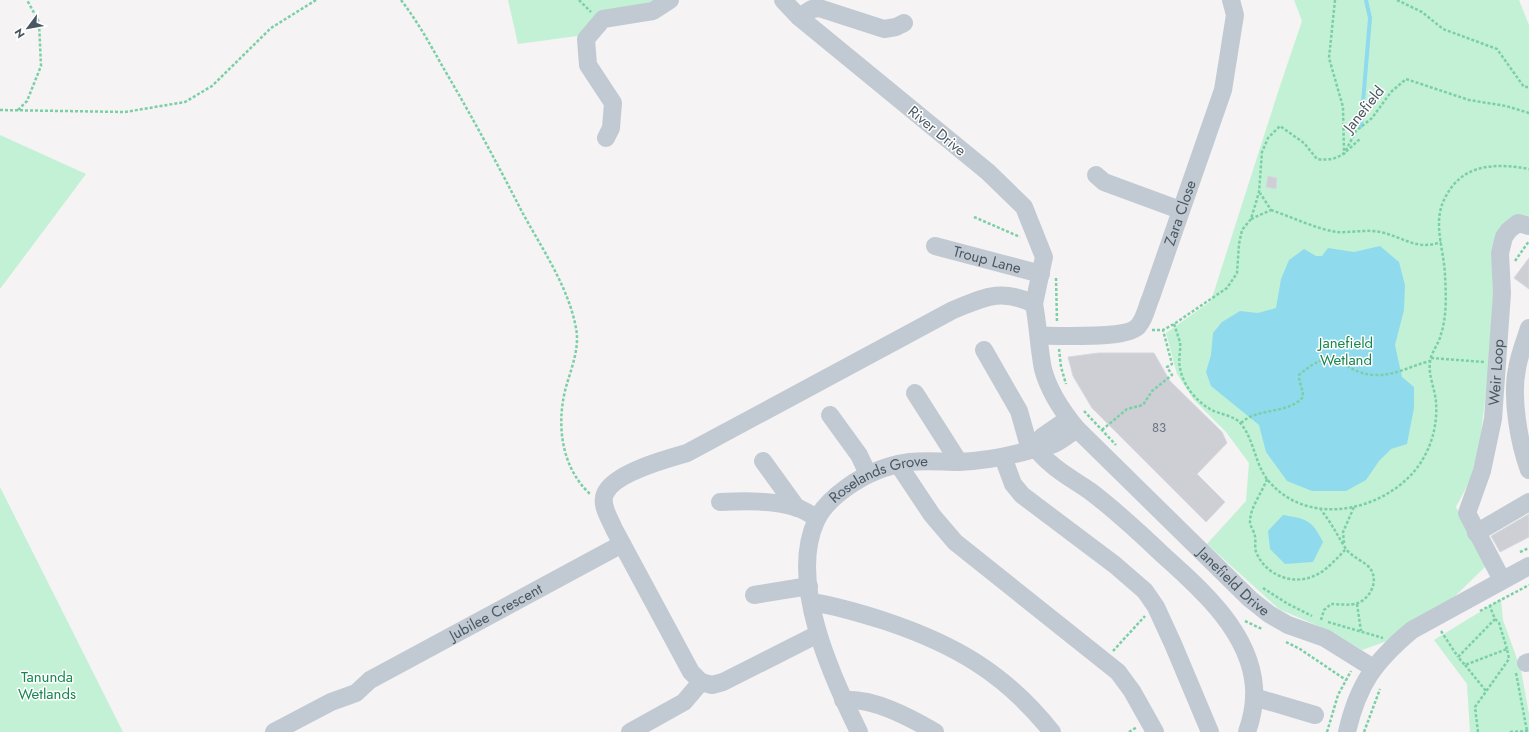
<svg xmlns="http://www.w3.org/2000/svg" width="1529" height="732" font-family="Jost,sans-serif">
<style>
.green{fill:#c3f1d5}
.water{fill:#90daee}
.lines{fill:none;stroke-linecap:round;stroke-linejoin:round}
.stream{stroke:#90daee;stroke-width:4}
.building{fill:#cdcfd5;stroke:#d7d9de}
.path{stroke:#7ad0a6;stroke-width:2.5;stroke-dasharray:3 2;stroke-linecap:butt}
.minor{stroke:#c1cad2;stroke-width:18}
.labels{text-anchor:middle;stroke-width:3;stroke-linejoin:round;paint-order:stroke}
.number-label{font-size:13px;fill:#6b747e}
.street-label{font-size:15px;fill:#4a5661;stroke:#fff}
.park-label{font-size:15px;fill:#17864f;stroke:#fff}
</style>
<rect width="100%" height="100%" fill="#f5f3f3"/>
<!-- green -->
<path class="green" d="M508,0H656L648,5L602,15L577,36L518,44Z
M1294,0H1519L1529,25V218L1503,223L1491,251L1494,282L1490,358L1477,467L1456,507L1486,566L1451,600L1390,640L1362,650L1332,632L1279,609L1207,544L1246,501L1249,463L1226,432L1194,400L1177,374L1166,333L1211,301L1279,89L1302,21Z
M0,135L86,174L0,289Z
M0,487L123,732H0Z
M1501,599L1503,620L1521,670L1529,714V732H1470L1467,684L1434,640Z"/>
<!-- water -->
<path class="water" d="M1380,246L1399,262L1405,285L1404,310L1395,345L1402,377L1414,387V408L1407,444L1391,449L1379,461L1366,480L1346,491H1312L1287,481L1266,452L1259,425L1211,386L1206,372L1211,355L1213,333L1222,322L1240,311L1258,313L1276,308L1281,279L1289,260L1304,249L1316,256H1322L1328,248L1354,252Z
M1283,515C1307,519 1312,520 1323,542L1313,562L1285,564L1270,549L1268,531Z"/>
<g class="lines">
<!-- stream -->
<path class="stream" d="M1361,126L1370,18L1366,0"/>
</g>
<!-- building -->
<path class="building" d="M1268,176L1277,178L1276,189L1266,187Z
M1529,258V289L1514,278Z
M1098,353H1154L1170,381L1222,432L1227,443L1197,474L1225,502L1206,522L1092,408L1073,376L1068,357Z
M1529,514V537L1500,552L1491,536Z"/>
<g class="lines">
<!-- path -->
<path class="path" d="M401,0C418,22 431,46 444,69C471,115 496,161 520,208C540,246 568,285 576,328C580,348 571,369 566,387C556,424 561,467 590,494
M579,0L591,12
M1335,0L1329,58L1343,107L1344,154L1356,131L1372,118L1391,92L1406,79L1469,100L1506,106L1529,113
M1397,0L1422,12L1443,29L1497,49L1524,87H1529
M0,110L125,112L185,102L212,86L271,28L316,0
M18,110L27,101L41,66L39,22L27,0
M1271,210C1292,217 1316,229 1337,232C1351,233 1367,229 1380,232C1404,237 1416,251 1441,242
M974,217L1020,237
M1251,219L1271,210L1260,193
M1515,261L1529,241
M1056,278L1057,323
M1174,324C1176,330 1178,336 1180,342C1181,350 1178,359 1180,368C1183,385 1195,400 1210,409C1220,415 1235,415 1242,425C1254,441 1255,463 1267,479C1303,525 1372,514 1409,477C1429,457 1438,429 1436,402C1435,389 1428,375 1430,362C1431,352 1439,344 1441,334C1447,316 1446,294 1445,275C1444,249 1432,222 1445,198C1462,163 1496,163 1529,169
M1152,330H1163L1174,324L1227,288L1237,273L1239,244L1242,230L1251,219L1259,192L1262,152L1268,138L1280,126L1304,143L1317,159C1340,162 1345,152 1361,138
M1059,349L1061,367L1066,384
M1431,358L1484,362
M1084,411L1116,445
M1241,423C1258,407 1287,415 1303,397C1303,389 1299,383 1299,375C1339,340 1339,373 1374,375C1395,376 1410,366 1430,361
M1102,430L1127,409L1143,405L1152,391L1172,375L1167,367L1172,364L1163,330
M1267,479C1262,493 1250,507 1250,522C1250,526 1254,531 1255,536C1256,542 1254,549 1257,554C1267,576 1294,586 1316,575C1327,570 1337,558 1346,549
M1344,543L1343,532L1354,507
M1520,552L1529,548
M1263,588L1288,604L1312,616
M1357,604L1361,631
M1480,611L1529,585
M1495,619L1499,623L1507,649
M1321,620L1324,610L1331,604C1338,604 1351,606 1358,603C1372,597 1380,578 1368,566C1361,560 1351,556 1346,549C1337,535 1331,522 1321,510
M1245,621L1262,629
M1328,622L1383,638
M1441,631L1458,657
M1286,642L1300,649L1346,680
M1113,651L1145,616
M1465,665L1486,691
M1516,673L1527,731
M1129,732L1137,727
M1327,732L1338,695L1351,671
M1364,732L1380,689
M1478,732L1475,707L1509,659L1507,649L1465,665L1458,657L1495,619L1490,607
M1510,732L1527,731L1528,732"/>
<!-- minor -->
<g class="minor">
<path d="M799,17L812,9L819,8L884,29L896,27L904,23"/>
<path d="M606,138L611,128L613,103L588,65L586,39L603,19L653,11L670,0"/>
<path d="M1096,175L1104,182L1180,210"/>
<path id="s1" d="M935,246L1041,274"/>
<path id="s2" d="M1034,304C1038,324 1039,350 1043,369C1049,392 1062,411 1077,429L1250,599L1269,614L1288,625L1325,638L1373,668"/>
<path d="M1529,328C1525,341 1519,355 1517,369C1511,398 1519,443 1529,470"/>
<path id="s3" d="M1040,336C1058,335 1130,340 1139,325C1145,318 1147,306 1151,297L1223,90L1235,15L1231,0"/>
<path d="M984,350L1019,411L1030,450"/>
<path d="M915,393L959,462"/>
<path d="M830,415L859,455L868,474"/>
<path d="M1035,448C1040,453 1045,459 1050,463C1062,474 1077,482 1090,491C1116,511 1140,533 1163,555C1201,589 1250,632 1254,687C1255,702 1252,718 1247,732"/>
<path d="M1035,448L1042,437L1068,419"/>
<path d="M1003,457L1013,484L1022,495L1115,565L1145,591L1156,607L1173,644L1210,732"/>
<path d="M763,461L797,508"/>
<path d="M898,464L932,515L955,542L1118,672L1132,691L1155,732"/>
<path d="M720,502C744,501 774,500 798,508C804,510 811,515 817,518"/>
<path d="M1476,533L1529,502"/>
<path id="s4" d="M1502,580L1467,513L1482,471L1493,419L1502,293L1500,253L1504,237L1509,230L1518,223L1529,226"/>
<path d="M754,595L809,586"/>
<path d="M811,602C837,606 860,613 885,621C954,644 1005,673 1052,732"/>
<path d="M1526,663L1529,662"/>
<path d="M701,682L691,672L614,529C610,519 600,505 605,494C613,473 666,459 687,453L953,310C985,297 1001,288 1034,304L1044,257L1024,207L988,172L799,17L783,0"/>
<path d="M1254,697L1315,715"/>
<path d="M843,700C874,698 909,717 935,732"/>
<path id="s5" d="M274,732L331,702L356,693L370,680L622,544"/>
<path d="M630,732L684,702L701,682L712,685L723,682L818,634"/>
<path id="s6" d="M859,732C832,677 788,582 816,521C822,507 835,496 846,488C865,474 888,465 910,462C927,460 943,462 959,462C984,461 1010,456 1034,449C1040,447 1047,447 1054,444C1062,440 1069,434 1077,429"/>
<path d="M1347,732C1358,684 1375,661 1412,630L1529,566"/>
</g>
</g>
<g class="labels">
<!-- number labels -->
<g class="number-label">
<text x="1159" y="432">83</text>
</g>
<!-- street labels -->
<g class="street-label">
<text transform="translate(1364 109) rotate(-51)" y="5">Janefield</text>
<text transform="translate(937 131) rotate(39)" y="5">River Drive</text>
<text dy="5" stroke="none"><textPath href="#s3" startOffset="221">Zara Close</textPath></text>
<text dy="5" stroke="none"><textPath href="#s1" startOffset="54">Troup Lane</textPath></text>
<text dy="5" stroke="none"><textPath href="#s4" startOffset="220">Weir Loop</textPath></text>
<text dy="5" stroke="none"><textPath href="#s6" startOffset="301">Roselands Grove</textPath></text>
<text dy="5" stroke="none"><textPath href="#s2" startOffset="354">Janefield Drive</textPath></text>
<text dy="5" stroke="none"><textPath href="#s5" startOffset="253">Jubilee Crescent</textPath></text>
</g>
<!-- park labels -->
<g class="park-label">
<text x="1346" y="348">Janefield<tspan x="1346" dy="17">Wetland</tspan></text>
<text x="47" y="682">Tanunda<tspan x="47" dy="17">Wetlands</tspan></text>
</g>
</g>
<!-- north arrow -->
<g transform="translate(28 28) rotate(238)" stroke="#ffffff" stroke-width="3" paint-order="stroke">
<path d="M0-3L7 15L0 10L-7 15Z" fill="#4a5661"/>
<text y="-6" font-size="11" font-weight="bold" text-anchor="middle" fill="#4a5661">N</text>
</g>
</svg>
